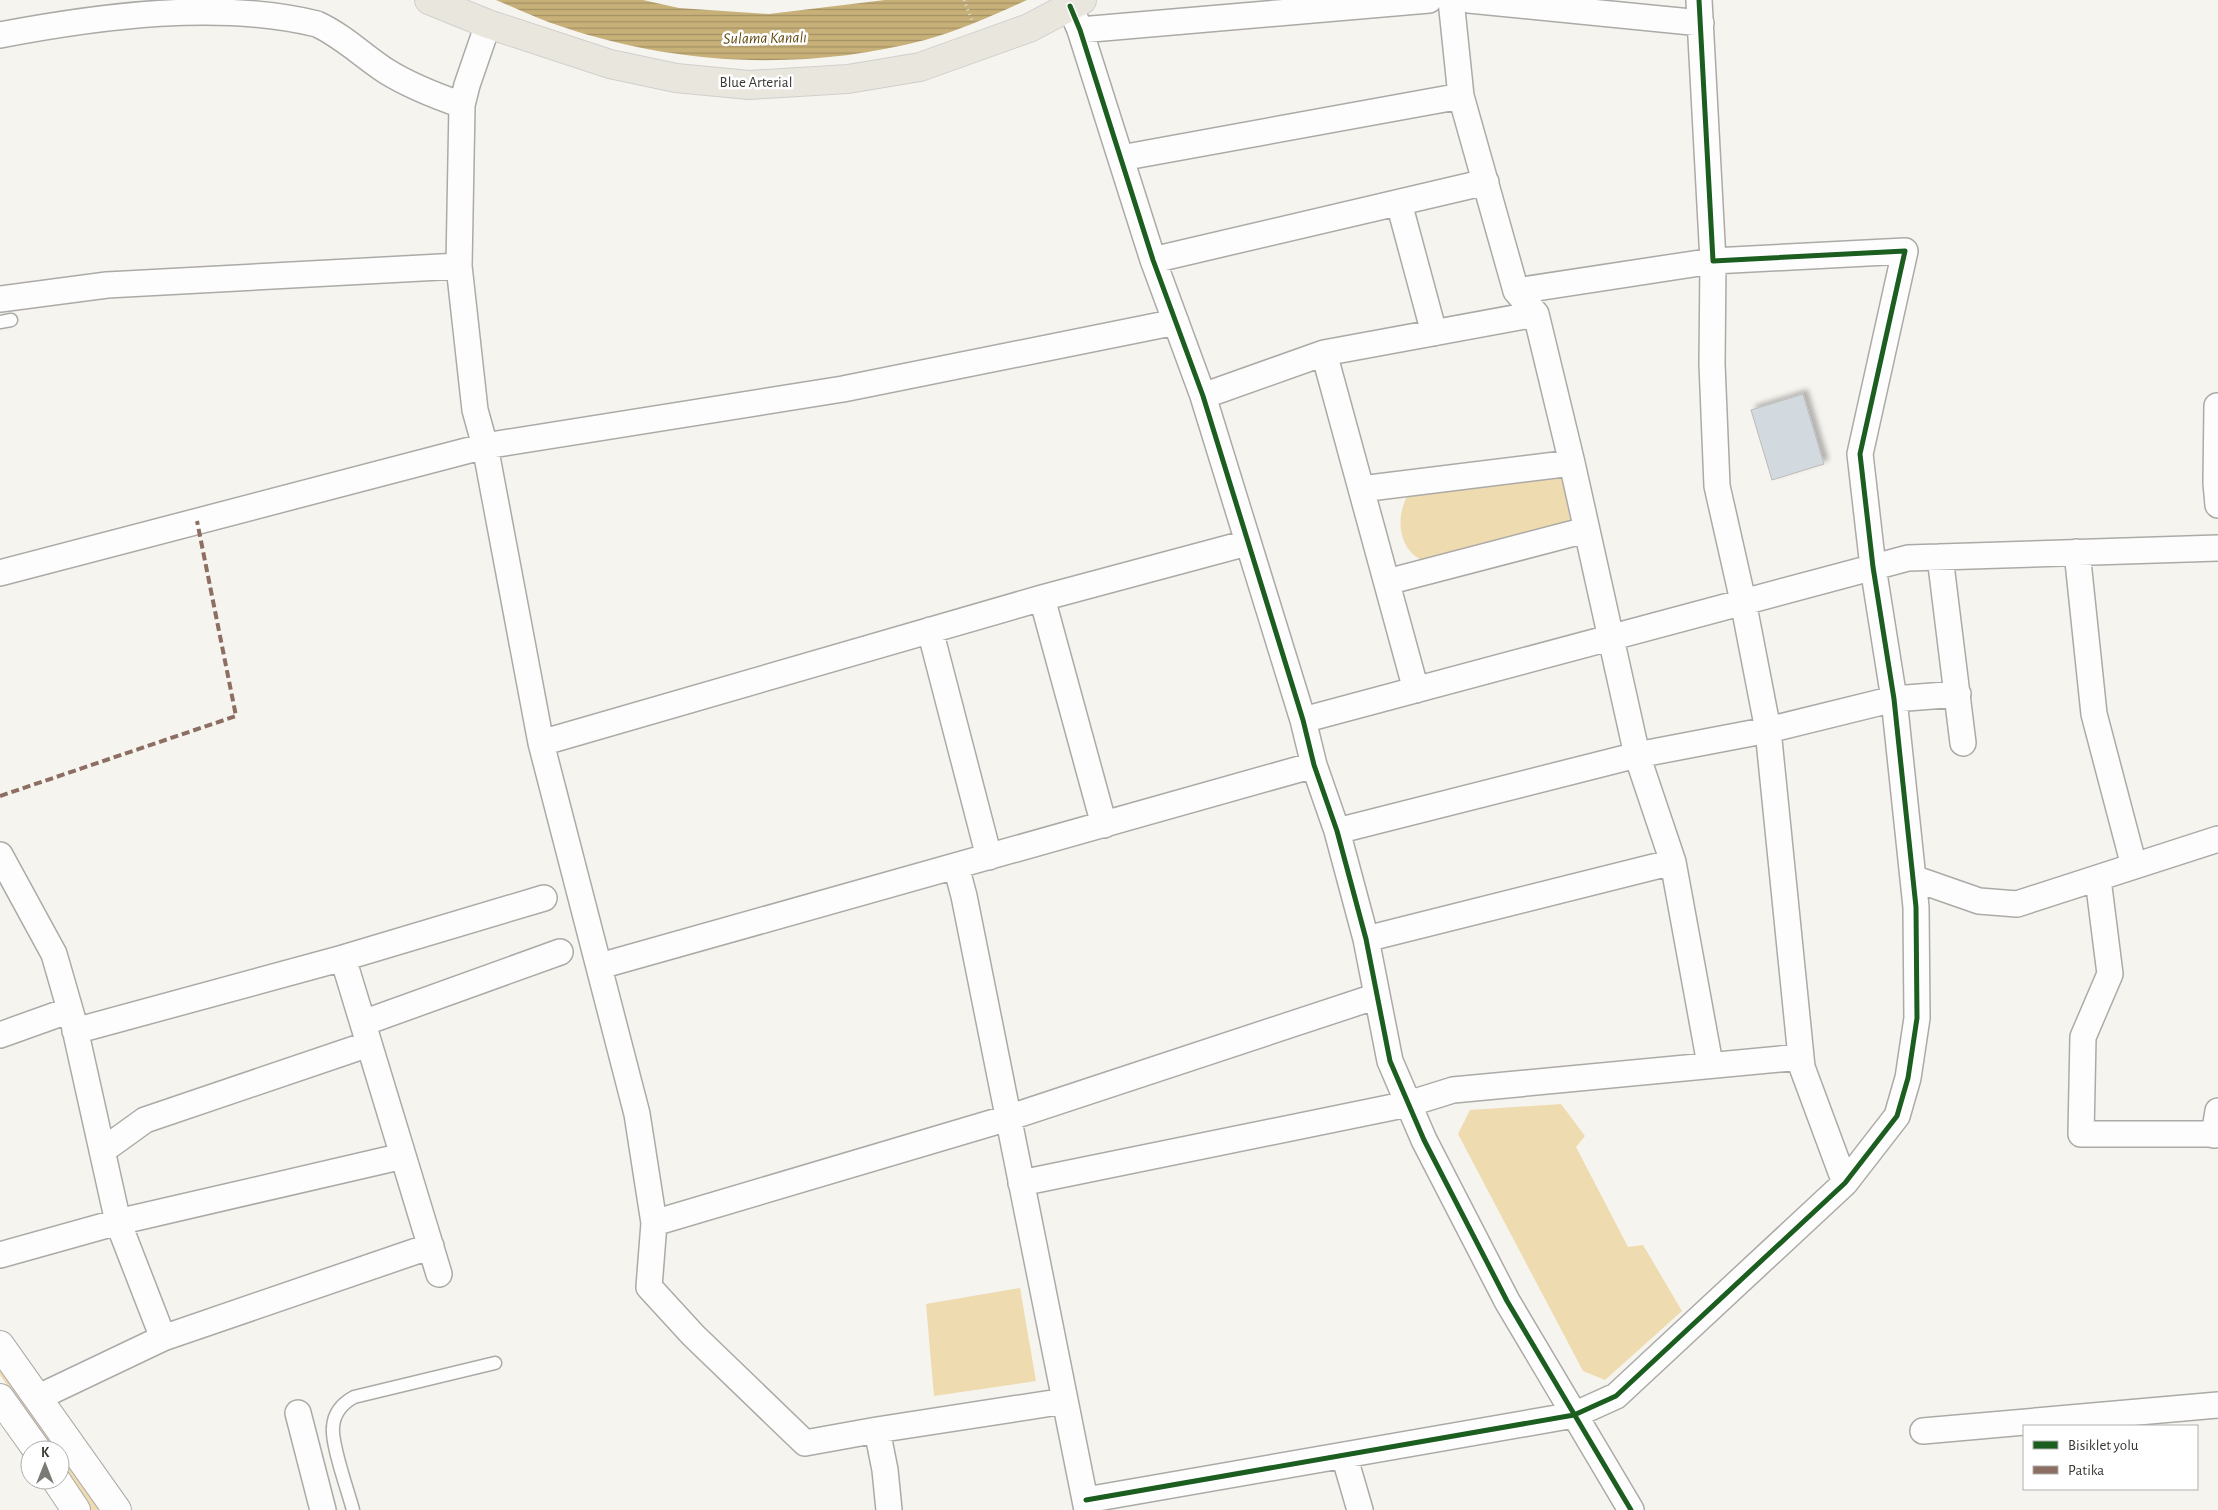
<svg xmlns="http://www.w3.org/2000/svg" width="2218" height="1510" font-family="'Alegreya Sans',sans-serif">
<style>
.green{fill:#eedbaf}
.water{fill:url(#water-rules)}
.building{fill:#d2dae0;stroke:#bbbbba;filter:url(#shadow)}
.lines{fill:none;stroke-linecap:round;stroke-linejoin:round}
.service-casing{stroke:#acaaa7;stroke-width:15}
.minor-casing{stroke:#acaaa7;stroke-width:28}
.secondary-casing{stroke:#acaaa7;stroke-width:30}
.primary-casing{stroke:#d0cfcd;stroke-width:30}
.path{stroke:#dedddb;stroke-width:3;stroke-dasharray:1 4;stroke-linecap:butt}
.service{stroke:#fefdfd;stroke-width:12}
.minor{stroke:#fefdfd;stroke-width:25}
.secondary{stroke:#fefdfd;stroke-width:28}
.primary{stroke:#e9e6de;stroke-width:28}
.quiet{stroke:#8d6e63;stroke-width:4;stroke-dasharray:8 4;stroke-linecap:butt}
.cycleway-casing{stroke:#fff;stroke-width:8}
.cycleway{stroke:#1b5e20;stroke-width:5}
.labels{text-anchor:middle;stroke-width:5;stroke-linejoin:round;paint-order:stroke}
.street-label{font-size:15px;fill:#393834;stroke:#fff}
.water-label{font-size:16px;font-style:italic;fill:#624b10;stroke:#fff}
</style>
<defs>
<pattern id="water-rules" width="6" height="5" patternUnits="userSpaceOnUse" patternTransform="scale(1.25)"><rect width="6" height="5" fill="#c8b079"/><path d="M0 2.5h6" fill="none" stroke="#a39064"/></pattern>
<filter id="shadow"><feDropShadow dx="4.5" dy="-4.5" stdDeviation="2.5" flood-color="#0004"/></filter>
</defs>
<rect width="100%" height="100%" fill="#f6f4ef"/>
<!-- green -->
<path class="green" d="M1572,475L1584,524L1424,561C1399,551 1395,519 1407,497Z
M1561,1104L1585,1136L1576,1147L1628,1247L1643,1245L1682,1311L1605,1380L1583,1371L1458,1134L1470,1110Z
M1020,1288L1036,1381L934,1396L926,1304Z
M0,1366L60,1450H53L0,1375Z
M60,1450L101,1510H90L60,1461Z"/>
<!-- water -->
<path class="water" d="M496,0H643L679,8L769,14L885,0H1027C994,15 959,31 925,40C806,71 679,66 563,27C540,20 518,9 496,0Z"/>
<!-- building -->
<path class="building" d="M1803,394L1824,464L1772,480L1751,410Z"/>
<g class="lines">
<defs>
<path id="service" d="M0,322L11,320
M353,1510C348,1491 331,1444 333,1427C334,1413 343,1403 354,1397L495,1363"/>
<path id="minor" d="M1451,0L1461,96L1516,291L1536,314L1572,463L1637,755L1673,862L1710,1064
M1469,0L1701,23
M1070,6L1080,30L1153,260L1203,396L1303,720L1314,765L1337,831L1366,939L1390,1061L1424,1140L1507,1301L1631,1510
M1080,30L1429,0
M0,35C100,16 220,0 317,24C343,36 363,56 386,71C410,86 436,96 462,105
M1121,158L1461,96
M1399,203L1434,333
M1153,260L1486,182
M459,266L475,410L485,446L541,743L637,1114L654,1223L649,1287L693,1335L805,1443L877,1430L885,1470L889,1510
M1516,291L1713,261L1712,364L1717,486L1743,601L1768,730L1802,1067L1845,1183
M0,299L107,285L459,266L462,105L467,85L488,24
M1324,353L1416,690
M1203,396L1324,353L1536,314
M2217,406L2216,483L2218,505
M1361,489L1572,463
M2077,552L2094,714L2134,866
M1940,557L1963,743
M0,573L485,446L843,389L1176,322
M1387,582L1586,530
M1042,598L1104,825
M930,630L989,857
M1303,720L1908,558L2218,548
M541,743L1042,598L1247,543
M1337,831L1637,755L1768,730L1894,699L1958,694
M0,855L54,954L73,1020L118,1222L0,1255
M956,866L964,896L1087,1510
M1913,878L1979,901L2017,904L2218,839
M2098,879L2110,974L2083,1037L2081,1134H2218
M1366,939L1673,862
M343,958L439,1274
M600,966L1314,765
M363,1023L560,952
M75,1031L343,958L544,898
M0,1035L70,1010
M2214,1135L2218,1111
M102,1151L145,1120L369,1044
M1021,1183L1408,1104L1453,1090L1801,1057
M654,1223L1008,1118L1377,996
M163,1338L118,1222L403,1156
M37,1398L163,1338L431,1246
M298,1413L323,1510
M877,1430L1065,1401
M1923,1431L2218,1405
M1344,1455L1360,1510
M1086,1500L1574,1415L1616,1396L1845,1183L1897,1116L1908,1078L1917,1018L1916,907L1894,699L1873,567L1860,454L1905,251L1713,261L1699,0"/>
<path id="secondary" d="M0,1345L117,1510
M0,1398L37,1450
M56,1480L76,1510"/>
<path id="primary" d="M429,0L488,24L610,64L676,78L749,85L848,79L920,67L1029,28L1082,0"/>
</defs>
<!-- service casing -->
<use href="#service" class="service-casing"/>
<!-- minor casing -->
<use href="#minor" class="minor-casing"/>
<!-- secondary casing -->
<use href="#secondary" class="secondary-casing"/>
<!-- primary casing -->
<use href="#primary" class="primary-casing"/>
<!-- path -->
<path class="path" d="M964,0L973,23"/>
<!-- service -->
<use href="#service" class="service"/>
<!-- minor -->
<use href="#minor" class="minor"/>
<!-- secondary -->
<use href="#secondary" class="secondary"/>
<!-- primary -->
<use href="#primary" class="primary"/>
<!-- quiet -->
<path class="quiet" d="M0,796L236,716L197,521"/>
<defs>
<path id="cycleway" d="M1070,6L1080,30L1153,260L1203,396L1303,720L1314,765L1337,831L1366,939L1390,1061L1424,1140L1507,1301L1631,1510
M1086,1500L1574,1415L1616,1396L1845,1183L1897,1116L1908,1078L1917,1018L1916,907L1894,699L1873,567L1860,454L1905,251L1713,261L1699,0"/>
</defs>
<!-- cycleway casing -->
<use href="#cycleway" class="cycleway-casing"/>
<!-- cycleway -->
<use href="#cycleway" class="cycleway"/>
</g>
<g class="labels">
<!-- street labels -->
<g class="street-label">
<text x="756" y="87">Blue Arterial</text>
</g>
<!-- water labels -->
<g class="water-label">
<text transform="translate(765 37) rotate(-1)" y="6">Sulama Kanalı</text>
</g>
</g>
<!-- legend -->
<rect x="2023" y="1425" width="175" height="65" fill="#ffffff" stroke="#b0afae"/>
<rect x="2033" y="1441" width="25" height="8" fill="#1b5e20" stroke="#b0afae"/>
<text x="2068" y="1450" font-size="15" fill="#393834">Bisiklet yolu</text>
<rect x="2033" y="1466" width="25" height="8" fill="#8d6e63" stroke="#b0afae"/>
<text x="2068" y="1475" font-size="15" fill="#393834">Patika</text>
<!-- north arrow -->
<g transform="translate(45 1465)"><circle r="24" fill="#ffffff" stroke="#b0afae"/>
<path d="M0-4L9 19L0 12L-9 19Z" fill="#7b7a75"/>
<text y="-8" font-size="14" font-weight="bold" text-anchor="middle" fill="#393834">K</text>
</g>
</svg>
